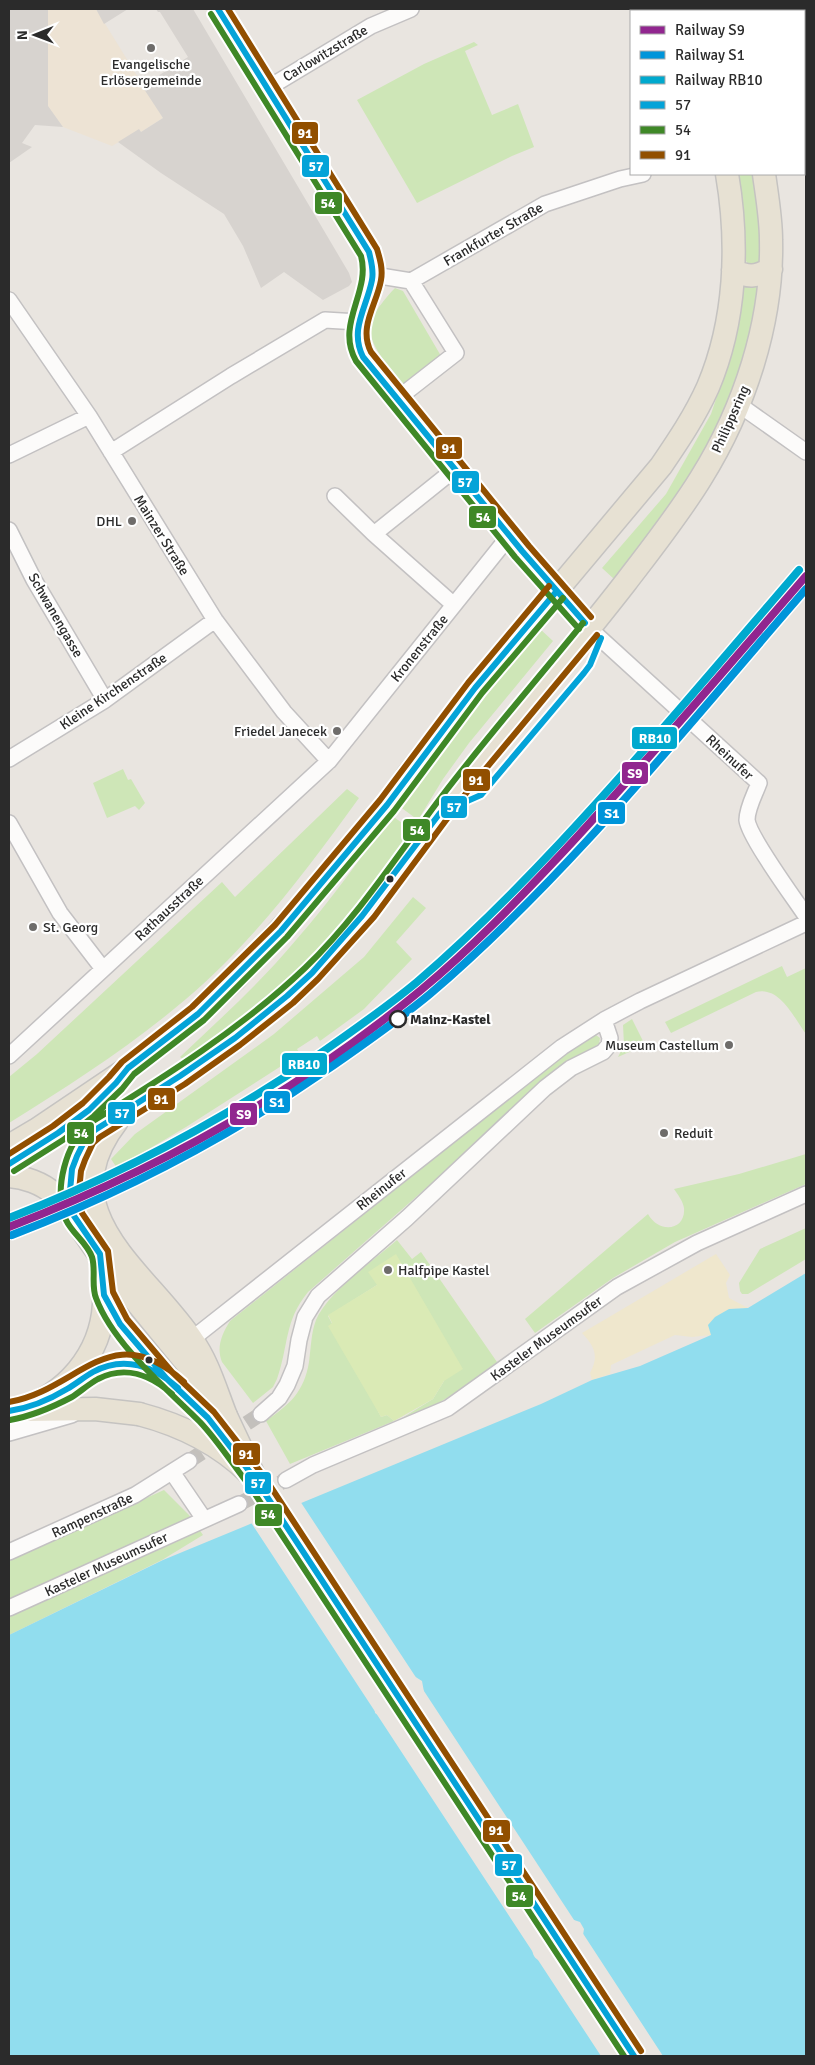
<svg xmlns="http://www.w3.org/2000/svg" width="815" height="2065" font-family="Signika,sans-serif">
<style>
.education{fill:#ede3d4}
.green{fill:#cee6b7}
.sand{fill:#efe7cd}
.pitch{fill:#daeab5}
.plaza{fill:#d7d3cf}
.water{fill:#91ddee;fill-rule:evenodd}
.pier{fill:#e9e5e0}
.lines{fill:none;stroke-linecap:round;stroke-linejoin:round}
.street-tunnel{stroke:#c3c0bc;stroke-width:15;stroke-dasharray:15 8;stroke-linecap:butt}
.street-casing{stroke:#c3c1c2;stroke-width:18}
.secondary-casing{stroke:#c3c1c2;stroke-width:24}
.primary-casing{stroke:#c5c3c1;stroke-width:25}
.street{stroke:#fcfbfa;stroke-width:15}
.secondary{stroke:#fcfbfa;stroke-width:21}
.primary{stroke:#e7e1d3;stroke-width:22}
.primary-bridge-casing{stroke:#c5c3c1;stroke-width:25;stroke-linecap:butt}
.primary-bridge{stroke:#e7e1d3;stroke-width:22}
.bus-1-casing{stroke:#fff;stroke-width:10}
.bus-2-casing{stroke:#fff;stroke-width:10}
.bus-3-casing{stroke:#fff;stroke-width:10}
.bus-1{stroke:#04a3d8;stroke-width:6}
.bus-2{stroke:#3f8827;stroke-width:6}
.bus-3{stroke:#914f00;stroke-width:6}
.rail-1-casing{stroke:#fff;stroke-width:11}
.rail-2-casing{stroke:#fff;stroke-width:11}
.rail-3-casing{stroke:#fff;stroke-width:11}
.rail-1{stroke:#91268f;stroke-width:8}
.rail-2{stroke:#0095da;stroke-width:8}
.rail-3{stroke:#00a9ce;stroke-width:8}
.poi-dot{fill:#6e6c6a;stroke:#fff;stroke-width:2}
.bus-dot{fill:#2b2b2b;stroke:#fff;stroke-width:2}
.stop-dot{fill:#fff;stroke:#2b2b2b;stroke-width:2.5}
.labels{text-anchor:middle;stroke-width:4.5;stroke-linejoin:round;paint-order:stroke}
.street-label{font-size:14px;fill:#2b2b2b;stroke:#fff}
.poi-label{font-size:14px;fill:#2b2b2b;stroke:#fff;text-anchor:end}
.stop-label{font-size:14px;font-weight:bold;fill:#2b2b2b;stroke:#fff;text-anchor:start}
.line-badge{stroke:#fff;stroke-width:2}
.badge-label{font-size:14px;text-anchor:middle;font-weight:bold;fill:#fff}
</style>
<rect width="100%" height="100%" fill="#e9e5e0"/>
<!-- education -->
<path class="education" d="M48,9H96L163,118L141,132L139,130L112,146L63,127L48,107Z"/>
<!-- green -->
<path class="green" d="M474,42L478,45L465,51L492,115L518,104L534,147L512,156L417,203L357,100L424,64Z
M736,174H754L762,235L760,265H749L743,257Z
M744,282L760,284L755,323L718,429L665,518L614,579L602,568L666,494L711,414L728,363L740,313Z
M395,288L403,291L441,356L404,387C392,371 366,343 370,323C373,313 388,295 395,288Z
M539,628L553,641L469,743L443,779L418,820L399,806Z
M123,769L128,780L131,779L145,803L139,810L135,806L107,818L93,783Z
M347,789L359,798C307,870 254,941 186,999C131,1046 70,1085 9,1123V1077L37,1054L222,882L235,897Z
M391,815L412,830C397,852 383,875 366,896C315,961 253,1015 184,1060L180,1057C220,1019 261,982 296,940C331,900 361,858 391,815Z
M413,897L426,908L396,942L412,959L364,1009L320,1041L317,1036L297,1049L300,1054L186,1127L117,1168L111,1159L135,1134L274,1034L364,957Z
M782,966L787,977L806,968V1034C794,1018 780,986 756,992L671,1033L665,1022Z
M632,1019L645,1045L618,1057L624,1045L623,1025Z
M596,1035L600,1038L599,1044L583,1054L549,1080L308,1292C284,1321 289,1345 277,1379L273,1387L253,1403L222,1362C216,1347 222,1334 230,1321L579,1043Z
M806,1154V1184L675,1242L613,1278L535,1333L525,1319L648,1214C659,1234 686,1231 684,1208C683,1201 678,1195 674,1189L739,1174Z
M806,1228V1259L748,1294H742L740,1291L739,1283L760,1249Z
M397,1240L412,1259L421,1252L497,1362L466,1386L437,1404L402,1418L433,1399L444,1381L377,1285L328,1316L381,1417L387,1415L394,1421L290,1464L266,1421C290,1404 304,1392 309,1362C311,1348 311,1333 316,1320C328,1292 373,1261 397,1240Z
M164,1490L189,1515L203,1535L162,1560L9,1635V1560Z"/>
<!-- sand -->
<path class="sand" d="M716,1254L730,1275L726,1283L729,1298L748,1308L729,1309L711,1335L692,1337L675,1335L611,1365L610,1374L592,1380L590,1373C599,1356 595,1347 582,1333Z"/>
<!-- pitch -->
<path class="pitch" d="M396,1254L463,1369L444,1381L433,1399L394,1421L387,1415L381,1417L328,1326L332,1323L328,1315L377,1285L368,1272Z"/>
<!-- plaza -->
<path class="plaza" d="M9,9H48V106L63,127L35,125L22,143L32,147L9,163Z
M96,9H128L104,24Z
M156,9H193L349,273L352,282L349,286L323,300L284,272L261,288L243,246L224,214L161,173L118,142L139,129L141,132L163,118L142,86L188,57L160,12H158Z"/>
<!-- water -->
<path class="water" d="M806,1273V2056H9V1635L163,1560L541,1404L592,1380L640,1366L711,1335L708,1325L715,1317L729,1309L748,1308ZM414,1676L422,1681L424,1692L381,1717L375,1713L374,1702ZM574,1920L580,1922L584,1929L583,1935L543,1962C535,1960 531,1954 533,1946Z"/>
<!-- pier -->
<path class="pier" d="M300,1501L417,1679L376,1704L377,1711L383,1715L422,1690V1688L576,1923H574L535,1948L536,1956L542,1959L581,1934L582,1932L663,2056H601L250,1521Z"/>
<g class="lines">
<!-- street-tunnel -->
<path class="street-tunnel" d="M189,1461L261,1414
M239,1504L286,1480"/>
<defs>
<path id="street" d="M218,9L369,252L373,262L374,275L358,322L357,337L360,351L370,365L536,568L590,629L759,783C755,794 747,808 747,820C749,837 794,898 806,916
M268,88L371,26L411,9
M374,275L411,281L545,204L620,179L643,174
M9,300L89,416L215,620L284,712L329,761
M397,399L456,353L411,281
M738,404L806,452
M111,452L231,376L325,320L358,322
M9,455L89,416
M335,496L374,534
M9,530L34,580L105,700
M454,605L374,534L455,469
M9,759L105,700L215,620
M9,823L60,913L103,969
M9,1056L329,761L510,535
M184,1339H192L562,1047L604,1020L640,1001L806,923
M261,1414L279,1398L287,1385L295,1366L299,1340L305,1317L318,1296L407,1218L545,1088L571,1068L603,1052L609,1045L610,1038L604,1020
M172,1472L204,1519
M286,1480L313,1465L448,1408L617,1287L697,1243L806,1194
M9,1552L135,1495L189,1461
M9,1608L239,1504"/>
<path id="secondary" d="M9,1430L71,1412"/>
<path id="primary" d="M689,9L690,11
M726,9L727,11
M733,270C749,278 755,277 771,269
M117,1121C46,1213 145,1270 192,1340C208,1362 216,1391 226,1416
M9,1146L36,1130L128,1068L198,1014L234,980L322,884L387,805L408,775L475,688L661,466C678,441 695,416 708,387C736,321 739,244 727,174
M9,1176C24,1177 42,1183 54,1194C72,1212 84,1234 99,1254C133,1300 171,1343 207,1388
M74,1216C67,1185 70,1152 95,1130C187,1074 280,1015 350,932C399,875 439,810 487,752C534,696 581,640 626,582C652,548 679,514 701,478C744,409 773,322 771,240C771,218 767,196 764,174
M18,1410C66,1395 101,1355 104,1304C105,1287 102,1271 100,1254
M27,1410L95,1409L139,1414"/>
</defs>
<!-- street casing -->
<use href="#street" class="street-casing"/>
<!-- secondary casing -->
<use href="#secondary" class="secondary-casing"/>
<!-- primary casing -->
<use href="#primary" class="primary-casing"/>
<!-- street -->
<use href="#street" class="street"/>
<!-- secondary -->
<use href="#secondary" class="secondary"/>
<!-- primary -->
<use href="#primary" class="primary"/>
<defs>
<path id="primary-bridge" d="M139,1414C181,1425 218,1443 249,1473
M226,1416L256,1480L634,2056"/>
</defs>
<!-- primary-bridge casing -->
<use href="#primary-bridge" class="primary-bridge-casing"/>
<!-- primary-bridge -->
<use href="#primary-bridge" class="primary-bridge"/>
<defs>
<path id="bus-1" d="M218,9L369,252C371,261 374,270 372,280C367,307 349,329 363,357L522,551L585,623
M601,638L590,665L584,673L481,795L440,813L362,916L312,973L287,996L235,1038L180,1076L95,1130L86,1138L77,1156L72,1169L70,1191L74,1216L100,1254L104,1295L120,1324L166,1378L208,1418L256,1480L634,2056
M9,1164L58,1133L89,1110L116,1083L128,1068L198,1014L281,931L387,805L475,688L556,592
M9,1411C29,1408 49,1400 67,1389C76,1384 84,1377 93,1372C124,1355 154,1366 178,1388"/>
<path id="bus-2" d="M211,14L361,256C371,292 335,324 356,361L515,557L579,629
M583,623C536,681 487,737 442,796C398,854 358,917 305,968C241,1029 166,1076 90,1123C66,1143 53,1189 66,1220C72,1233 87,1243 92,1257C96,1270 91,1286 96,1298C113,1344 166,1388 200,1422C218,1441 233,1465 249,1485L624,2056
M14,1171L63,1140L94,1116L122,1089L134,1074L204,1020L287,937L394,811L482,693L563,598
M10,1420C32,1416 53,1407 72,1397C81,1391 89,1384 98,1379C125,1365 151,1375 172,1394"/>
<path id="bus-3" d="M228,9L377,249C380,259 383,269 381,280C377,304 358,327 371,352L529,546L591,617
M597,635L473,784L374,917L318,979L293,1003L240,1045L185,1084L100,1137L93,1143L85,1160L81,1171L79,1191L82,1213L108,1251L113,1292L127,1319L172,1372L214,1412L263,1475L641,2051
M9,1154L53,1126L83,1103L109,1077L122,1062L192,1007L275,925L380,800L468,683L549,586
M9,1402C79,1390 111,1315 184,1382"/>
</defs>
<!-- bus-1 casing -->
<use href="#bus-1" class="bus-1-casing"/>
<!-- bus-2 casing -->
<use href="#bus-2" class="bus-2-casing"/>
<!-- bus-3 casing -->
<use href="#bus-3" class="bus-3-casing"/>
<!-- bus-1 -->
<use href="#bus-1" class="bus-1"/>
<!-- bus-2 -->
<use href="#bus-2" class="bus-2"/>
<!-- bus-3 -->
<use href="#bus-3" class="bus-3"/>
<defs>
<path id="rail-1" d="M9,1227C157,1170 298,1092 421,990C472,948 518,900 564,851C647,762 726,668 806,576"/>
<path id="rail-2" d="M12,1235C127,1191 233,1135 334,1065C367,1042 400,1019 430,994C570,874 686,727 806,589"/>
<path id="rail-3" d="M9,1218C120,1175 223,1120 321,1053C354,1030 387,1007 417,982C467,939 514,892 559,844C642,755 720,662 799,570"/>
</defs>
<!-- rail-1 casing -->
<use href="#rail-1" class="rail-1-casing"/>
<!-- rail-2 casing -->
<use href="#rail-2" class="rail-2-casing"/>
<!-- rail-3 casing -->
<use href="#rail-3" class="rail-3-casing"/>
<!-- rail-1 -->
<use href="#rail-1" class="rail-1"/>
<!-- rail-2 -->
<use href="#rail-2" class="rail-2"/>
<!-- rail-3 -->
<use href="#rail-3" class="rail-3"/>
</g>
<!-- markers -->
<g class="poi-dot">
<circle cx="151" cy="48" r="5"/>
<circle cx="132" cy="521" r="5"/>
<circle cx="337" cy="731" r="5"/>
<circle cx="33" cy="927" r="5"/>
<circle cx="729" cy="1045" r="5"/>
<circle cx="664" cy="1133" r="5"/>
<circle cx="388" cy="1270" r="5"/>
</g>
<g class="bus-dot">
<circle cx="390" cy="879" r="4.5"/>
<circle cx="149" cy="1360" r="4.5"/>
</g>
<circle class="stop-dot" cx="398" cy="1019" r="8"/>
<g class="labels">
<!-- street labels -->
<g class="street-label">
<text transform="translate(325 53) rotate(-31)" y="5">Carlowitzstraße</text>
<text transform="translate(493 234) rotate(-30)" y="5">Frankfurter Straße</text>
<text transform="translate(730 419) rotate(-66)" y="5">Philippsring</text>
<text transform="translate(162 535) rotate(58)" y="5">Mainzer Straße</text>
<text transform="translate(56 615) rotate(60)" y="5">Schwanengasse</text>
<text transform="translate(419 648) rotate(-51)" y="5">Kronenstraße</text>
<text transform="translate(113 691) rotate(-34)" y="5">Kleine Kirchenstraße</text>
<text transform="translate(730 757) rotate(43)" y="5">Rheinufer</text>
<text transform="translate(169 908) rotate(-43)" y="5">Rathausstraße</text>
<text transform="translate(381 1189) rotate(-38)" y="5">Rheinufer</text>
<text transform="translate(546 1338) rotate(-36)" y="5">Kasteler Museumsufer</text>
<text transform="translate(92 1515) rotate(-25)" y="5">Rampenstraße</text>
<text transform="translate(106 1564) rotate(-25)" y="5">Kasteler Museumsufer</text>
</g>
<!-- poi labels -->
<g class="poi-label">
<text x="151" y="69" text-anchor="middle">Evangelische<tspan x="151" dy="16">Erlösergemeinde</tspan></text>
<text x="122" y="526">DHL</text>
<text x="327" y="736">Friedel Janecek</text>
<text x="43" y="932" text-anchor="start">St. Georg</text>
<text x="719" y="1050">Museum Castellum</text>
<text x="674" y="1138" text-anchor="start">Reduit</text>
<text x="398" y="1275" text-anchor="start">Halfpipe Kastel</text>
</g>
<!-- stop labels -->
<g class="stop-label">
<text x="410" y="1024">Mainz-Kastel</text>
</g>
</g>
<g class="line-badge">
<rect x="291" y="121" width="28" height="24" rx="5" fill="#914f00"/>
<rect x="301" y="154" width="29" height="24" rx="5" fill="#04a3d8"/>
<rect x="314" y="191" width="29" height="24" rx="5" fill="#3f8827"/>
<rect x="435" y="436" width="28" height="24" rx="5" fill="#914f00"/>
<rect x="451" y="470" width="29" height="24" rx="5" fill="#04a3d8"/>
<rect x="468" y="505" width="29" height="24" rx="5" fill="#3f8827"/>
<rect x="631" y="726" width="47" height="24" rx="5" fill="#00a9ce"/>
<rect x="621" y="761" width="28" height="24" rx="5" fill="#91268f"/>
<rect x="462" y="768" width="29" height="24" rx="5" fill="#914f00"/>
<rect x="440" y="795" width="28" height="24" rx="5" fill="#04a3d8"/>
<rect x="597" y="801" width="29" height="24" rx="5" fill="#0095da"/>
<rect x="402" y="818" width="29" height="24" rx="5" fill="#3f8827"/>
<rect x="281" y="1052" width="47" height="24" rx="5" fill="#00a9ce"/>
<rect x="147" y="1087" width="29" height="24" rx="5" fill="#914f00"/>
<rect x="263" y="1090" width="28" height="24" rx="5" fill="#0095da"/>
<rect x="107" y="1101" width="29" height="24" rx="5" fill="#04a3d8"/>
<rect x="229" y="1102" width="29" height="24" rx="5" fill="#91268f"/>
<rect x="66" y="1121" width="29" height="24" rx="5" fill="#3f8827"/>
<rect x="232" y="1442" width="29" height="24" rx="5" fill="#914f00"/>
<rect x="244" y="1471" width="28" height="24" rx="5" fill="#04a3d8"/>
<rect x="254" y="1503" width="29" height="24" rx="5" fill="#3f8827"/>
<rect x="482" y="1819" width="29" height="24" rx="5" fill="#914f00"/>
<rect x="494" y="1853" width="29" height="24" rx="5" fill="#04a3d8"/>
<rect x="505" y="1884" width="29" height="24" rx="5" fill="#3f8827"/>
</g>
<g class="badge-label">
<text x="305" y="138">91</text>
<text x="316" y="171">57</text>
<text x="328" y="208">54</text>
<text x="449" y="453">91</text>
<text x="465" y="487">57</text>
<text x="483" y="522">54</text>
<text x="655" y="743">RB10</text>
<text x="635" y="778">S9</text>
<text x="476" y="785">91</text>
<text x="454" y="812">57</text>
<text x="612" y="818">S1</text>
<text x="417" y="835">54</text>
<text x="304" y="1069">RB10</text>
<text x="161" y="1104">91</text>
<text x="277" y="1107">S1</text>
<text x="122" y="1118">57</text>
<text x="244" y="1119">S9</text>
<text x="81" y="1138">54</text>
<text x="246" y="1459">91</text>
<text x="258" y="1488">57</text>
<text x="268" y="1519">54</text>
<text x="496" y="1835">91</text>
<text x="509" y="1870">57</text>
<text x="519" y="1901">54</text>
</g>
<!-- border -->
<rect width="815" height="2065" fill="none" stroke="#2b2b2b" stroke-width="20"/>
<!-- legend -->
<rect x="630" y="10" width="175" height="165" fill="#ffffff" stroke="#aaaaaa"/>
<rect x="640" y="26" width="25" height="8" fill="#91268f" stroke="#aaaaaa"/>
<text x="675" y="35" font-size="15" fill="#2b2b2b">Railway S9</text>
<rect x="640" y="51" width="25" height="8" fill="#0095da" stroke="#aaaaaa"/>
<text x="675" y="60" font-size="15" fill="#2b2b2b">Railway S1</text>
<rect x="640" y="76" width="25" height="8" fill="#00a9ce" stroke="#aaaaaa"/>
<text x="675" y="85" font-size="15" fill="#2b2b2b">Railway RB10</text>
<rect x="640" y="101" width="25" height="8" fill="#04a3d8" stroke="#aaaaaa"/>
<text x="675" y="110" font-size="15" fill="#2b2b2b">57</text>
<rect x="640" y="126" width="25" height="8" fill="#3f8827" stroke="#aaaaaa"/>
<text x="675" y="135" font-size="15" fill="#2b2b2b">54</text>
<rect x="640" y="151" width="25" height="8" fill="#914f00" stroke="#aaaaaa"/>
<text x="675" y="160" font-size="15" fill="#2b2b2b">91</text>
<!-- north arrow -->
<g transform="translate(35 35) rotate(269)" stroke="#ffffff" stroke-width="4" paint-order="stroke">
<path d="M0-4L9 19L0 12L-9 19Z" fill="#2b2b2b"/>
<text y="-8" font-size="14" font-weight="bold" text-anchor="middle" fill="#2b2b2b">N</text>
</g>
</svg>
